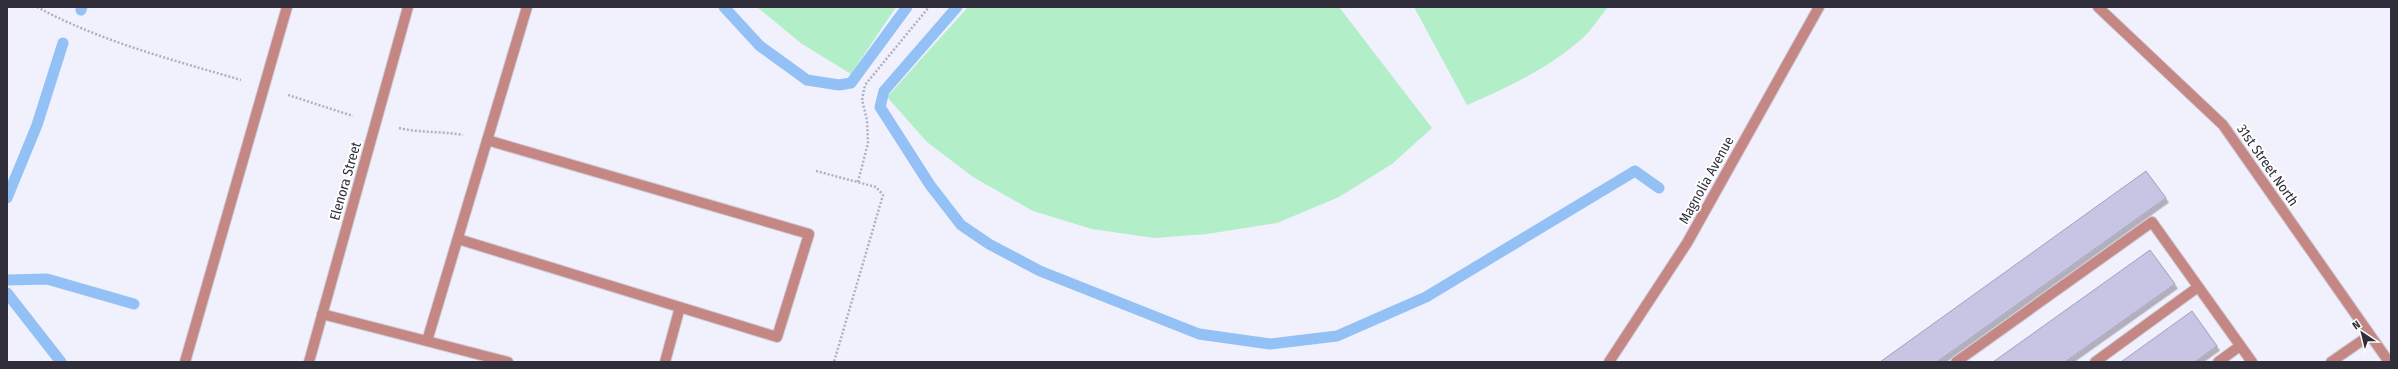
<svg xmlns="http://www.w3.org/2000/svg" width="2398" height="369" font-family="'Fira Sans Condensed',sans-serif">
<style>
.green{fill:#b2eec7}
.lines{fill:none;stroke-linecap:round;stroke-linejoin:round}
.stream{stroke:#93c1f5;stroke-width:11}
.building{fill:#c8c4e4;stroke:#a3a0be;filter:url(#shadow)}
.minor-casing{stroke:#cecdda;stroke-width:12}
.path{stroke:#b1b0bd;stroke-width:2.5;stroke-dasharray:2 2;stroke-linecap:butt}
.minor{stroke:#c58784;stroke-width:10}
.labels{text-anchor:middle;stroke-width:4;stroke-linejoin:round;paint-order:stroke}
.street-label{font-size:14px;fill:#2f2e3a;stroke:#fff}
</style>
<defs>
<filter id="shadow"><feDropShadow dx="2.5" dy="4.5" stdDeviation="0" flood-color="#0004"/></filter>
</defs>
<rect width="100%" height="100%" fill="#f1f0fd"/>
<!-- green -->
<path class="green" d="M757,7H896L851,74L802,44Z
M968,7H1339L1432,128L1392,164L1339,197L1277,223L1207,234L1154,238L1092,229L1033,211L973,177L927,142L887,97Z
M1414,7H1608C1599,18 1590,33 1578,42C1545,70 1506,88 1467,105Z"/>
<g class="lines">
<!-- stream -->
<path class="stream" d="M724,7L760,46L807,80L839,85L851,83L907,7
M957,7L884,91L880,107L930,185L961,225L989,244L1040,271L1199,334L1270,344L1337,336L1426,297L1635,171L1659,188
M81,10L82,7
M7,198L37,125L63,43
M7,280L47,279L134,304
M7,293L61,362"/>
</g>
<!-- building -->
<path class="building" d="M2146,171L2166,198L1937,362H1880Z
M2150,250L2175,284L2065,362H1993Z
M2192,311L2217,346L2195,362H2121Z"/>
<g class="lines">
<defs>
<path id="minor" d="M2098,7L2223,125L2389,362
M458,239L777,337L809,234L487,140
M322,314L508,362
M427,341L527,7
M185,362L287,7
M309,362L408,7
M665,362L680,307
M1609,362L1687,243L1819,7
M1956,362L2152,222L2252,362
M2095,362L2198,287
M2218,362L2240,346
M2331,362L2370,335"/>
</defs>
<!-- minor casing -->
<use href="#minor" class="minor-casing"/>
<!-- path -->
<path class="path" d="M37,7C102,42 170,59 241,80
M288,95L353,116
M399,128C420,133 441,131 463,135
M816,171L876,187L883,195L834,362
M858,182L868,143L867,120L862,100L865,85L929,7"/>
<!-- minor -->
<use href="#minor" class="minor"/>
</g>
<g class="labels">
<!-- street labels -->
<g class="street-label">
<text transform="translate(2268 165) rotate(55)" y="5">31st Street North</text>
<text transform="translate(1706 180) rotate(-61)" y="5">Magnolia Avenue</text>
<text transform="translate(345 181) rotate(-74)" y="5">Elenora Street</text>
</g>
</g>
<!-- border -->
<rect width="2398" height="369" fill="none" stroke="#2f2e3a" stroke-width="16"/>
<!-- north arrow -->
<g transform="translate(2362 333) rotate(325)" stroke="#ffffff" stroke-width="3" paint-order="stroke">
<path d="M0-3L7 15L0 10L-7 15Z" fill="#2f2e3a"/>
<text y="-6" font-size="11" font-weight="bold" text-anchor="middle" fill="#2f2e3a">N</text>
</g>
</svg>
